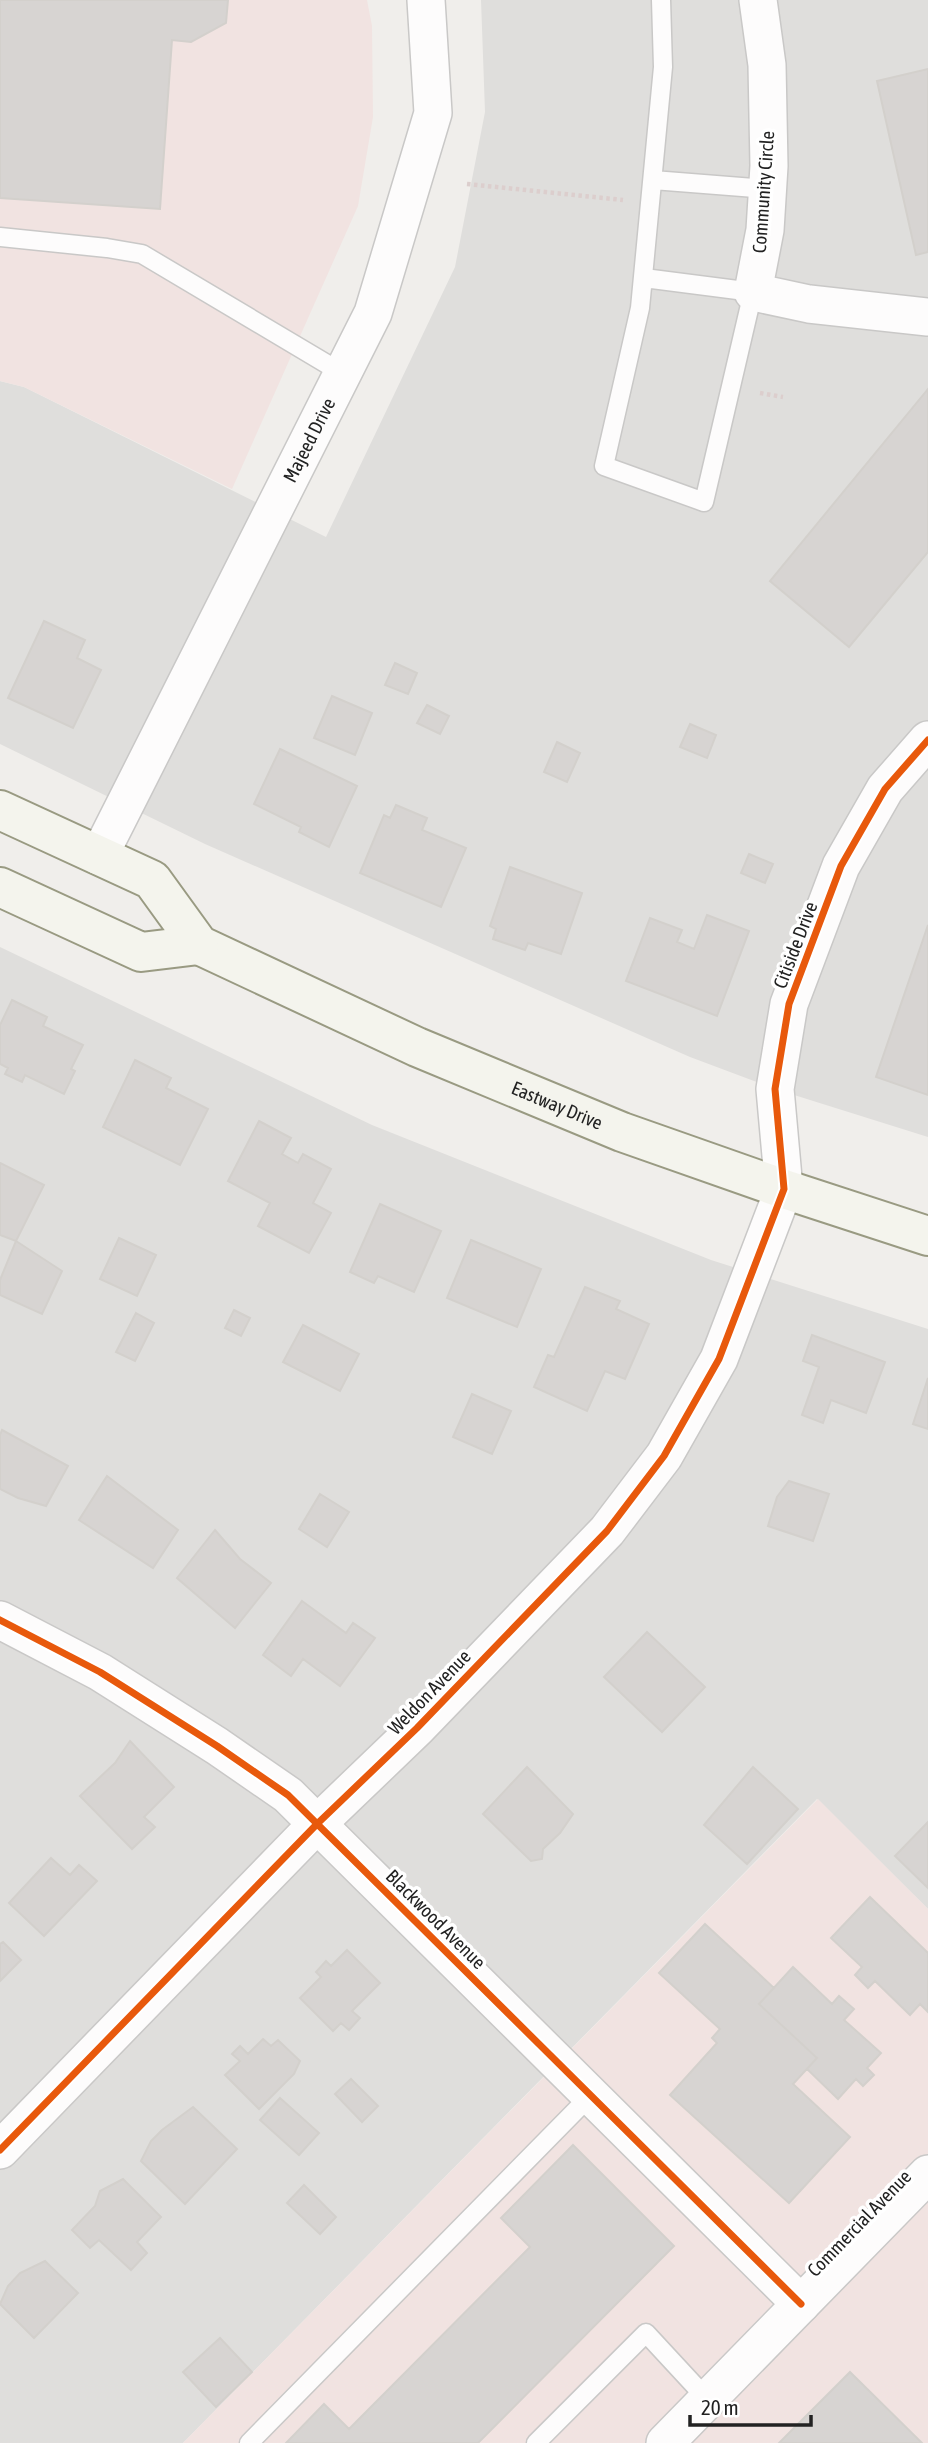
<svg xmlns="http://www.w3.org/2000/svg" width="928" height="2443" font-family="'Asap Condensed',sans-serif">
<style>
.residential{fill:#dfdedc}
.commercial{fill:#f1e3e1}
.building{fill:#d7d4d2;stroke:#d3d0cc;stroke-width:2}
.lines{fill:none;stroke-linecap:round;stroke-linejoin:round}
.service-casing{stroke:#c9c8c7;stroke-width:21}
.minor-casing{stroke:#c9c8c7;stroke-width:40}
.secondary-casing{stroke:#999a82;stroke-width:42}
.path{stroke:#dccecd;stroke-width:4.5;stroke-dasharray:3.5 3.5;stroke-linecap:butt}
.service{stroke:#fdfcfc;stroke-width:18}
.minor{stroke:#fdfcfc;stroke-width:37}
.secondary{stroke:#f4f4ed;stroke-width:38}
.cycleway-casing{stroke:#fff;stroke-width:11}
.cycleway{stroke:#e8590c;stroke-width:7}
.labels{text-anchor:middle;stroke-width:7;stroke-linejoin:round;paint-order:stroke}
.street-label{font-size:19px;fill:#222;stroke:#fff}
</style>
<rect width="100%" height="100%" fill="#f0eeeb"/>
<!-- residential -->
<path class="residential" d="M481,0H928V1137L775,1089L690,1057L205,844L0,744V381L24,387L326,537L455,267L485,112Z
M0,947L372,1125L711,1260L928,1329V1909L817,1799L183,2443H0Z"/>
<!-- commercial -->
<path class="commercial" d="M0,0H367L372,26L373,117L358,206L232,489L24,387L0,381Z
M818,1799L928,1909V2443H183Z"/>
<!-- building -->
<path class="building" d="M0,0H228L226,23L191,42L172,40L160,209L0,198Z
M928,69V252L916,255L877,81Z
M928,389V552L849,647L770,581Z
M44,621L85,640L77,658L101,670L73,728L8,698Z
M395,663L417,673L408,694L385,685Z
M332,696L372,713L355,755L314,738Z
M427,705L449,716L440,734L417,723Z
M690,724L716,735L707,758L680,747Z
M557,742L580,753L567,782L544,772Z
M280,749L357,786L329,847L299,832L301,827L254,804Z
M396,805L427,818L422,830L466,848L441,907L360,873L384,815L390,818Z
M749,854L773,864L765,883L741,873Z
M510,867L582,893L561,954L528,943L525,950L493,939L496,929L490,926Z
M707,915L749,931L717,1016L626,981L650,918L682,930L677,942L694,949Z
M928,925V1095L876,1077Z
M12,1000L47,1017L43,1026L83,1045L71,1069L75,1071L64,1094L25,1075L22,1082L5,1074L8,1068L0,1064V1025Z
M135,1060L171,1078L166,1088L208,1109L180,1165L103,1127Z
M259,1121L291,1138L282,1154L298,1163L303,1154L331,1169L313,1203L331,1213L309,1253L258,1226L270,1203L228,1181Z
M0,1163L44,1185L16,1241L0,1235Z
M380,1204L441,1231L414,1292L378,1276L374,1283L350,1272Z
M119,1238L156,1255L137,1296L100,1279Z
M471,1240L541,1269L517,1327L447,1298Z
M16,1241L62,1271L42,1314L0,1295V1280Z
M585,1287L620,1301L616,1309L649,1324L625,1379L605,1371L587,1411L534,1387L548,1355L554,1357Z
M234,1310L250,1318L241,1336L225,1328Z
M136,1313L154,1323L135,1361L116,1352Z
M303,1325L359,1354L340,1391L283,1362Z
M812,1335L885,1362L866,1413L831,1400L823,1423L802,1415L819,1367L803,1361Z
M928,1378V1429L913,1424Z
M472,1394L511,1411L492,1454L453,1437Z
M2,1430L68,1466L46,1506L18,1498L0,1489V1435Z
M107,1476L178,1530L153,1568L79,1520Z
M789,1481L829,1494L813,1541L768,1526L777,1497Z
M320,1494L349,1512L327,1547L299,1529Z
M215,1530L240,1559L271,1583L235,1628L177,1578Z
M302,1601L346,1633L353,1623L375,1638L340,1686L303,1659L291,1676L263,1655Z
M647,1632L705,1687L662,1732L604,1677Z
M130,1741L174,1787L144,1817L155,1827L132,1849L80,1796L115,1763Z
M527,1767L573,1814L560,1833L543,1849L542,1859L531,1861L483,1814Z
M753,1767L798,1809L747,1864L704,1825Z
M928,1822V1888L895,1856Z
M51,1858L70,1875L79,1865L97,1881L44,1936L9,1903Z
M870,1897L928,1953V2012L920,2004L910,2015L875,1981L868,1988L855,1975L862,1967L831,1938Z
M705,1924L774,1988L759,2004L817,2058L793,2084L850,2137L789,2203L670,2095L717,2043L712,2038L720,2029L659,1973Z
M3,1942L21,1960L0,1981V1944Z
M347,1950L380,1983L352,2011L360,2018L349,2030L341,2023L333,2031L300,1998L321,1977L316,1972L326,1961L331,1966Z
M793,1967L832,2004L839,1996L854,2009L844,2020L881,2053L867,2068L874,2075L863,2086L856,2079L838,2099L807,2069L817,2058L759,2004Z
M263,2039L271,2046L278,2040L300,2061L294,2074L259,2109L225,2075L240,2061L232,2054L240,2046L248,2054Z
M351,2079L378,2106L362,2122L335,2094Z
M280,2098L319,2133L299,2155L260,2120Z
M193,2107L237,2149L185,2204L141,2161L151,2141L162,2130Z
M573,2145L674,2246L478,2443H286L324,2404L349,2429L530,2247L501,2218Z
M123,2179L161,2217L137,2242L147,2253L131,2270L99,2240L90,2248L72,2230L95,2206L100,2191Z
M304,2185L336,2217L320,2234L287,2203Z
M45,2261L78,2293L34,2338L0,2304L8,2286L20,2273Z
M220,2338L252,2372L216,2407L183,2372Z
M850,2372L922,2443H779Z"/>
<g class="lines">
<defs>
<path id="service" d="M653,180L768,189
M0,237L107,248L142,254L342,373
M644,278L753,292L704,502L604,466L640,308L663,67L661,0
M249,2443L591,2095
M536,2443L646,2333L708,2400"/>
<g id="minor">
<path d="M758,0L767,65L769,166L765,230L753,292L809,304L928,317"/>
<path id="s1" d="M99,856L373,313L433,113L426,0"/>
<path d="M0,1620L100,1672L217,1746L288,1795L801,2304"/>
<path d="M0,2150L317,1824L417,1728L607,1531L664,1456L719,1359L784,1189L775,1089L789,1004L841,866L885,789L928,740"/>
<path d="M665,2443L928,2174"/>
</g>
<g id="secondary">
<path id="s2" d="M0,810L152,880L199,945L417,1047L622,1132L784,1189L928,1236"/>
<path d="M0,887L141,952L199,945"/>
</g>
</defs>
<!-- service casing -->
<use href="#service" class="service-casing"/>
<!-- minor casing -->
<use href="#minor" class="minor-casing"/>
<!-- secondary casing -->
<use href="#secondary" class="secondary-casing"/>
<!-- path -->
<path class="path" d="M467,184L623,200
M760,393L783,397"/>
<!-- service -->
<use href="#service" class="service"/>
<!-- minor -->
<use href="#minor" class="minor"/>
<!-- secondary -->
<use href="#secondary" class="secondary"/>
<defs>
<path id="cycleway" d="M0,1620L100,1672L217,1746L288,1795L801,2304
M0,2150L317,1824L417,1728L607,1531L664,1456L719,1359L784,1189L775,1089L789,1004L841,866L885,789L928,740"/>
</defs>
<!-- cycleway casing -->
<use href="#cycleway" class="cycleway-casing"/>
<!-- cycleway -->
<use href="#cycleway" class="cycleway"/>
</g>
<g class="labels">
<!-- street labels -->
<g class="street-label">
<text transform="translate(763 192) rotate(-86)" y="7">Community Circle</text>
<text dy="7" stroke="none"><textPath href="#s1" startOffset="466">Majeed Drive</textPath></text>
<text transform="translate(795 945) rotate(-69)" y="7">Citiside Drive</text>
<text dy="7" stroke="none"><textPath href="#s2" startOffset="640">Eastway Drive</textPath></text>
<text transform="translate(429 1692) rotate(-46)" y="7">Weldon Avenue</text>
<text transform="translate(436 1919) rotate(45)" y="7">Blackwood Avenue</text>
<text transform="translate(859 2223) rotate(-46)" y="7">Commercial Avenue</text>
</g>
</g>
<!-- scale -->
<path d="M690 2415v10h121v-10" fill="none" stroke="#222222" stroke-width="3.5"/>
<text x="701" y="2415" font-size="21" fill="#222222" stroke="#ffffff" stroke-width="5" paint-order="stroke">20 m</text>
</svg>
